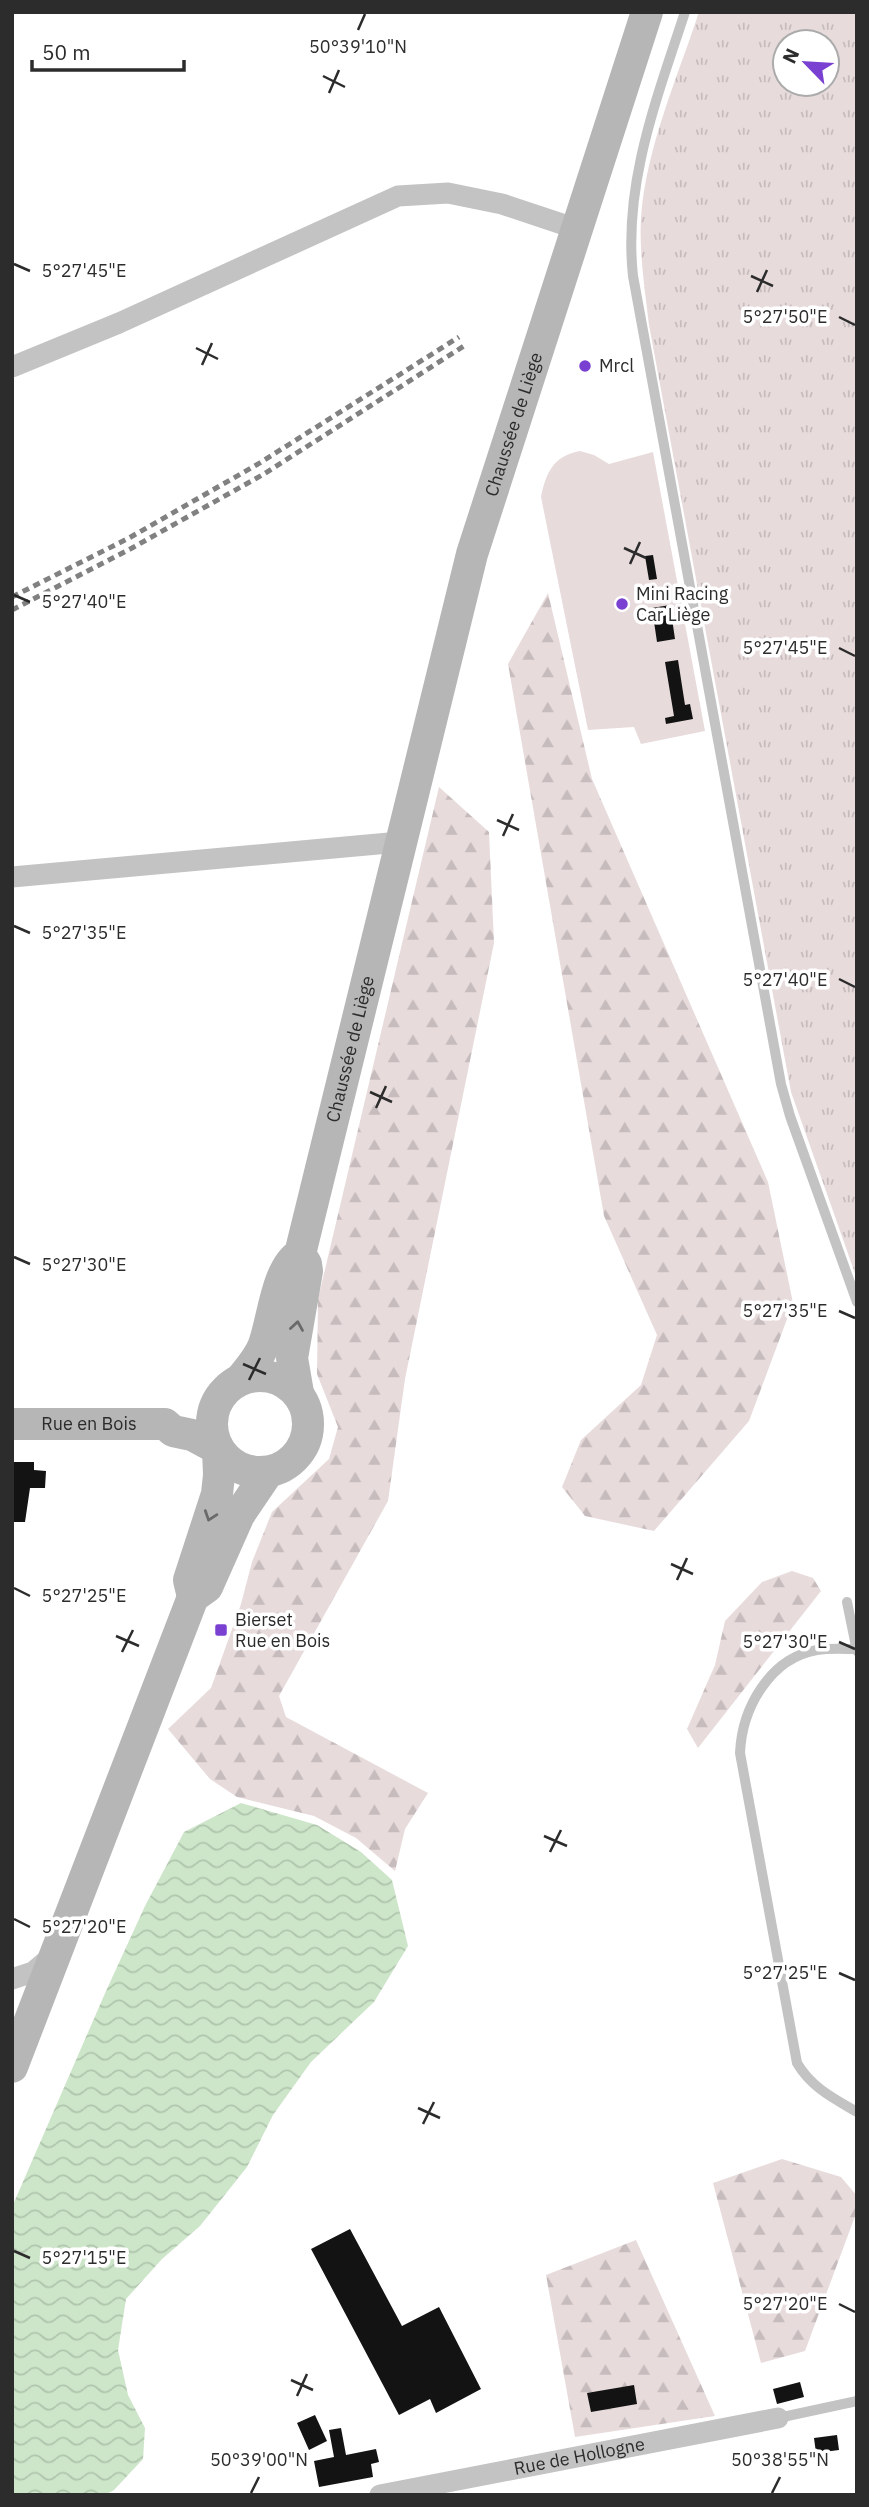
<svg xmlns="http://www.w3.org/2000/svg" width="869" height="2507" font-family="'IBM Plex Sans',sans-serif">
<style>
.grass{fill:url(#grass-tufts);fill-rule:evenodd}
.forest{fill:url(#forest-firs)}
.pitch{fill:#e8dbdc}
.water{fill:url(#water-waves)}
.building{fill:#131313}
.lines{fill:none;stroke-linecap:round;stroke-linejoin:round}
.lane{stroke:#c3c3c3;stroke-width:10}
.street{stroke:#c3c3c3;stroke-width:21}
.secondary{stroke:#b6b6b6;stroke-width:32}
.rail{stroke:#818181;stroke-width:5;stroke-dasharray:7 5;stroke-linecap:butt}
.oneway{stroke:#6a6a6a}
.ticks{fill:none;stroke:#2c2c2c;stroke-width:2.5}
.poi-dot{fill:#7940d1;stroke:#fff;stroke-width:2.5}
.labels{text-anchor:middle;stroke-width:7;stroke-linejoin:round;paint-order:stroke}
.poi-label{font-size:18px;fill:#2c2c2c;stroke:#fff;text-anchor:start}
.street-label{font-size:18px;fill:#2c2c2c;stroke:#fff}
.ticks-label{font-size:18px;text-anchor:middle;fill:#2c2c2c;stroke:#fff;stroke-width:7;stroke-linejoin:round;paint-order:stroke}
</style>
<defs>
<pattern id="grass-tufts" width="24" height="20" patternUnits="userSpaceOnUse" patternTransform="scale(1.75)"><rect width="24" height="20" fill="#e8dbdc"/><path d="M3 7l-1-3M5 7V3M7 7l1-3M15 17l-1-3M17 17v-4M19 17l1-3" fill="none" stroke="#c7bcbd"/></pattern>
<pattern id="forest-firs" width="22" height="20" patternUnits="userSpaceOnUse" patternTransform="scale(1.75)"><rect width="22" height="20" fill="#e8dbdc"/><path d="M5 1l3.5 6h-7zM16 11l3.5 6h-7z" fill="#c7bcbd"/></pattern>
<pattern id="water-waves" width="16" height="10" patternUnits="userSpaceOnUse" patternTransform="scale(1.75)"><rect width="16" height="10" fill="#cde6c9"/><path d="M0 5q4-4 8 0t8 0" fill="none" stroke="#b0c5ad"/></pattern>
</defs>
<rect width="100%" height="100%" fill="#fff"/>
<!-- grass -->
<path class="grass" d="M699,12H857V1279L791,1092L649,325C645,290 639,254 641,218C646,148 677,79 699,12ZM785,42H827V84H785Z"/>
<!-- forest -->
<path class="forest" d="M548,593L592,779L768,1182L793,1303L749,1421L654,1531L585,1516L562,1487L581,1440L641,1385L657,1335L604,1216L508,664Z
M439,787L489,832L494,943L405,1379L388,1501L279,1696L286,1717L428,1793L405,1829L395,1871L356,1838L314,1816L237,1797L210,1779L168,1729L211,1688L241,1604L252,1562L272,1512L329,1459L338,1427L317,1374L318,1299Z
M792,1571L813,1578L821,1591L698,1748L687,1729L715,1665L725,1621L762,1582Z
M782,2159L841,2177L857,2196V2211L805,2351L761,2363L713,2183Z
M636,2240L715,2416L575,2437L546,2275Z"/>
<!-- pitch -->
<path class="pitch" d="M580,451L594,455L609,464L653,452L705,731L641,744L634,727L588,730L541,497C546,473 553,456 580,451Z"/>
<!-- water -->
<path class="water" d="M241,1803L317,1825L361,1852L392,1880L408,1946L374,2002L311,2062L273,2115L247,2167L200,2226L162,2259L126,2299L118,2350L128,2395L145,2428L143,2459L114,2490L105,2495H12V2207L106,1991L145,1906L184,1832Z"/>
<!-- building -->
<path class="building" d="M653,555L657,579L649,580L645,556Z
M670,605L675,639L657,642L652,608Z
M678,660L685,705L690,704L693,719L666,724L665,718L674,716L665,662Z
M12,1462H34V1470L46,1471L45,1488H30L25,1522H12Z
M350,2229L402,2326L439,2307L481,2389L436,2413L430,2399L399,2415L311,2249Z
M800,2382L804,2397L777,2404L773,2389Z
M634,2385L637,2404L591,2412L587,2393Z
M315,2415L327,2441L309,2450L297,2423Z
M341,2428L346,2455L376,2449L379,2462L371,2464L373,2477L319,2487L314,2461L334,2457L329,2430Z
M837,2435L839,2450L816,2453L814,2438Z"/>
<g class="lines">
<!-- lane -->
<path class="lane" d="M685,12C657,98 623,184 633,276L781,1084L790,1116L857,1302
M847,1602L857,1651
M856,1649C844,1649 830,1648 817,1650C770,1658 742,1708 740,1753L797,2063C811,2087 833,2098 857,2112
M778,2418L857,2401"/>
<!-- street -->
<g class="street">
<path d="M12,367L119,323L398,196L448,193L502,204L577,229"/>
<path d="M12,877L400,842"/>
<path d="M12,1979L33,1972L52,1956"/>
<path id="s1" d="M380,2495L778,2418"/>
</g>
<!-- secondary -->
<g class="secondary">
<circle cx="260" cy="1424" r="48"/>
<path id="s2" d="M241,1379C249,1369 258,1359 263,1347C273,1322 276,1268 300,1254L472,554L647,12"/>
<path d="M298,1393L292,1358L307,1271L306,1264L300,1254"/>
<path id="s3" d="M12,1424H165L173,1431L192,1435L218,1449"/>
<path d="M193,1597L189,1580L217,1494L219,1475L218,1449"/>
<path d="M12,2067L193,1597L207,1587L239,1515L268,1472"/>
</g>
<!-- rail -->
<path class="rail" d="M12,597L129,538L258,464L459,337
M12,610L132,548L264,474L464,346"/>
</g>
<!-- one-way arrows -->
<defs><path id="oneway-chevron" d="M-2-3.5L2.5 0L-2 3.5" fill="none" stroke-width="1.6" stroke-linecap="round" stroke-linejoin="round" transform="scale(1.75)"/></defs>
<g class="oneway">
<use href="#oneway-chevron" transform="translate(297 1326) rotate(-81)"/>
<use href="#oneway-chevron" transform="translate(210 1516) rotate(109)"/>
</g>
<!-- ticks -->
<path class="ticks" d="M358,30L365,14M323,76L345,87M329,93L339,70M14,264L30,271M751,276L773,286M757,292L767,270M839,317L855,325M196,348L218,359M202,365L212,343M624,548L646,558M630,564L640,542M14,595L30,602M839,648L855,656M497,820L519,830M503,836L513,814M14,926L30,933M839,979L855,987M370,1092L392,1102M376,1108L386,1086M14,1257L30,1264M839,1311L855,1318M243,1364L266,1374M249,1380L260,1358M671,1564L693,1574M677,1580L687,1558M14,1588L30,1596M116,1636L139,1646M839,1642L855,1649M122,1652L133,1630M544,1836L567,1846M550,1852L561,1830M14,1919L30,1927M839,1973L855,1980M418,2108L440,2118M423,2124L434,2102M14,2251L30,2258M839,2304L855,2312M291,2380L313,2390M297,2396L307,2374M251,2493L259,2477M772,2493L780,2477"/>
<!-- markers -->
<g class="poi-dot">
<circle cx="585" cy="366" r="7"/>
<circle cx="622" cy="604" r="7"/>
<rect x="214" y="1623" width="14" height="14" rx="3.5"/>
</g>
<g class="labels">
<!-- poi labels -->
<g class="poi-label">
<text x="599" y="372">Mrcl</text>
<text x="636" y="600">Mini Racing<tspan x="636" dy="21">Car Liège</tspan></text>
<text x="235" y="1626">Bierset<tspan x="235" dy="21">Rue en Bois</tspan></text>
</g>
<!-- street labels -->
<g class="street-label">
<text dy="6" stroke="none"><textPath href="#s2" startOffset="998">Chaussée de Liège</textPath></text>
<text dy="6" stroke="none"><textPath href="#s2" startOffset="352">Chaussée de Liège</textPath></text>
<text dy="6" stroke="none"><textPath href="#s3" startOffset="77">Rue en Bois</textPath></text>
<text dy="6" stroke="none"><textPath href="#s1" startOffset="203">Rue de Hollogne</textPath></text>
</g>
</g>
<g class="ticks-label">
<text x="358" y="53">50°39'10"N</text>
<text x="84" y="277">5°27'45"E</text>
<text x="785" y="323">5°27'50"E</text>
<text x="84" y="608">5°27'40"E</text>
<text x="785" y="654">5°27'45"E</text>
<text x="84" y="939">5°27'35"E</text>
<text x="785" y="986">5°27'40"E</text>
<text x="84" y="1271">5°27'30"E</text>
<text x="785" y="1317">5°27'35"E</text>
<text x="84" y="1602">5°27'25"E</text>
<text x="785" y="1648">5°27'30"E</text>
<text x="84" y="1933">5°27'20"E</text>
<text x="785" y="1979">5°27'25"E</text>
<text x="84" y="2264">5°27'15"E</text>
<text x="785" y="2310">5°27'20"E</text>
<text x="259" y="2466">50°39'00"N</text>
<text x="780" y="2466">50°38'55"N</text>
</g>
<!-- border -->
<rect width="869" height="2507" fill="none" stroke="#2c2c2c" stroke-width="28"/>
<!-- north arrow -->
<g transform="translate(806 63) rotate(295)"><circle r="33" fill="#ffffff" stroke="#ababab" stroke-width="2"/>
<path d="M0-5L12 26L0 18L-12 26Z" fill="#7940d1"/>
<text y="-10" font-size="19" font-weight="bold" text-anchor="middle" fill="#2c2c2c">N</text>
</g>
<!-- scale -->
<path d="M32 60v10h152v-10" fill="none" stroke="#2c2c2c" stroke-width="3.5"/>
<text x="42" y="60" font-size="21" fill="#2c2c2c" stroke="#ffffff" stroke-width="5" paint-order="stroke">50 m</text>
</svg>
